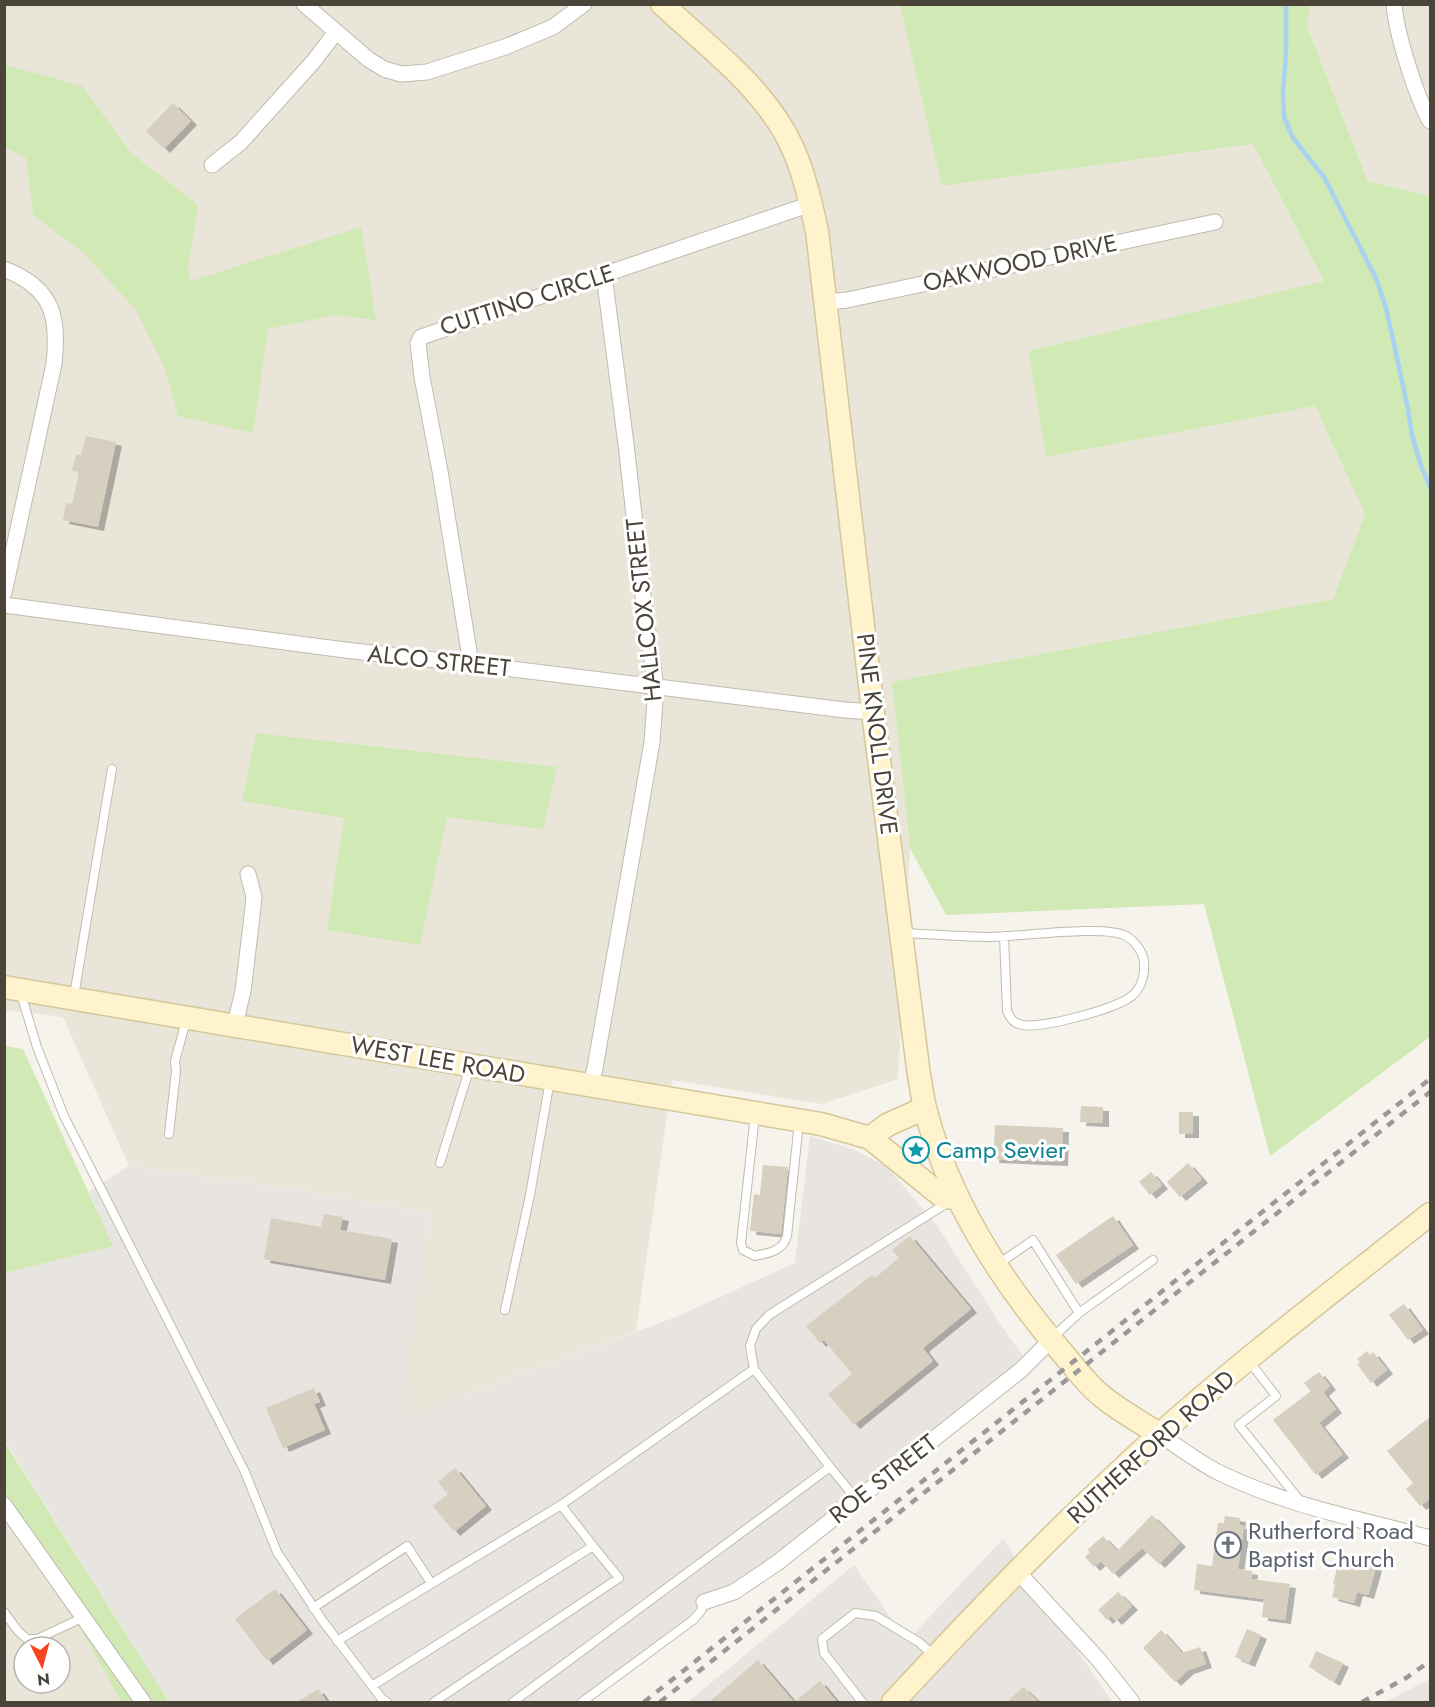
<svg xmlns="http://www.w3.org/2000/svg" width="1435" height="1707" font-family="Jost,sans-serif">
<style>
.residential{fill:#e9e5d9;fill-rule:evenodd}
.industrial{fill:#e8e4df}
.green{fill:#d1e9b5}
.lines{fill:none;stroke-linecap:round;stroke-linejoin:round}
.stream{stroke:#a9d2f1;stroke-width:4.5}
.building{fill:#d7cfc0;filter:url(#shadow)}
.lane-casing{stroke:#c1bbad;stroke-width:10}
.street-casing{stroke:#c1bbad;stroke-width:17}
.secondary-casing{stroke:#d5c79b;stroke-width:25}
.lane{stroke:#fff;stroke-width:8}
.street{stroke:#fff;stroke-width:15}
.secondary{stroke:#fef3cc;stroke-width:22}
.rail{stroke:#999;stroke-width:4.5;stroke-dasharray:8 8;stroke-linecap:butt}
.labels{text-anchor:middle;stroke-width:6;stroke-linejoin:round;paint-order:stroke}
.street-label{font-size:24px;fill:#4a4439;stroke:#fff}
.culture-label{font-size:24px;fill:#0d838f;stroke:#fff;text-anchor:start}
.worship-label{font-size:24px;fill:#5b616d;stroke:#fff;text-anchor:start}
</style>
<defs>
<filter id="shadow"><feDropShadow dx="6" dy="4" stdDeviation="0" flood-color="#0004"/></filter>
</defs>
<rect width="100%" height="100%" fill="#f5f3eb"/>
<!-- residential -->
<path class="residential" d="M5,5H900L943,186L1253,144L1324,281L1028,351L1046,457L1315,406L1365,514L1333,599L892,682L910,848L898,1079L822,1104L672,1080L636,1331L398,1420L430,1214L308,1191L129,1166L63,1017L5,1010Z
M1310,5H1430V196L1368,181L1307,25Z
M5,1493L121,1702H5ZM24,1647H60V1683H24Z"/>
<!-- industrial -->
<path class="industrial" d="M810,1136L855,1150L887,1167L936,1224L1006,1333L1026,1360L824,1521L588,1702H169L5,1441V1273L112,1246L89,1191L129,1166L308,1191L430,1214L399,1419L676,1317L795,1263Z
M1003,1539L1112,1702H688L854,1565L907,1641Z
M1430,1679V1702H1385Z"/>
<!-- green -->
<path class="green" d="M900,5H1310L1307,26L1368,181L1430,196V1037L1270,1156L1204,904L946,915L910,848L892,682L1333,599L1365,514L1315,406L1046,457L1028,351L1324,281L1253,144L942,186Z
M5,65L82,86L132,154L198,205L188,266L191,281L361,227L376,320L335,315L268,329L253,433L178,416L165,369L135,309L83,252L33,215L26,158L5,147Z
M256,733L557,767L543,829L447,817L420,945L327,930L344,818L242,801Z
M5,1046L23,1049L113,1246L5,1273Z
M4,1441L169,1702H121L5,1493Z"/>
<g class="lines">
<!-- stream -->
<path class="stream" d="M1286,4V55L1283,90L1284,117L1293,138L1324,177L1376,278L1386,308L1407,404L1412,435L1421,466L1430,487"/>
</g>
<!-- building -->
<path class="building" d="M173,103L191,121L164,149L146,131Z
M86,436L116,442L98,527L63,520L66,503L72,504L79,472L72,471L76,455H81Z
M1081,1106L1103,1107V1123L1080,1122Z
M1179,1112H1193V1134H1179Z
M995,1125L1063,1128L1062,1162L993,1159Z
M1188,1163L1202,1179L1180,1197L1167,1182Z
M763,1165L788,1167L781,1234L750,1231L754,1194L760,1195Z
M1151,1172L1162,1185L1150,1195L1139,1182Z
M324,1214L343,1217L340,1230L392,1239L385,1280L264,1259L271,1218L321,1227Z
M1113,1216L1133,1245L1076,1284L1056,1255Z
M910,1236L971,1309L923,1348L933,1361L854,1425L828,1394L852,1374L824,1340L820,1343L806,1326L872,1275L875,1278L899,1258L892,1250Z
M1404,1304L1423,1330L1408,1340L1389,1315Z
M1367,1351L1370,1355L1373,1352L1387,1370L1371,1383L1357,1364L1360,1362L1357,1359Z
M1319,1372L1330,1386L1323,1392L1336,1409L1319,1423L1343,1454L1316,1475L1273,1420L1311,1391L1304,1383Z
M314,1388L320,1402L314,1404L325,1430L283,1448L266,1408Z
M1431,1416V1498L1420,1506L1406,1489L1413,1483L1387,1451Z
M455,1468L486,1506L454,1532L433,1506L448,1494L438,1482Z
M1152,1515L1180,1543L1159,1564L1142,1548L1113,1574L1101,1561L1094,1567L1085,1557L1090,1552L1087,1550L1103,1536L1117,1551Z
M1225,1516L1240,1518L1239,1525L1244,1526L1238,1569L1252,1571L1251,1579L1290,1584L1285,1620L1262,1617L1264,1599L1194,1590L1197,1564L1212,1566L1218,1523H1224Z
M1340,1557L1376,1567L1368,1595L1357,1592L1354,1603L1332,1597L1335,1585L1333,1584Z
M275,1589L307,1630L267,1661L235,1619Z
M1118,1592L1132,1606L1116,1621L1111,1616L1107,1620L1098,1610Z
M1247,1629L1261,1635L1249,1663L1235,1657Z
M1161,1630L1182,1653L1200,1647L1206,1664L1188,1670L1175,1682L1143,1648Z
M1316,1651L1343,1663L1334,1682L1309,1667Z
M758,1660L794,1702L820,1681L837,1702H709Z
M1023,1687L1039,1702H1007Z
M318,1689L327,1702H297Z"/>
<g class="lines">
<defs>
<path id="lane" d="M903,933C932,934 961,937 990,937C1018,937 1106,924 1126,936C1135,941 1143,952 1144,962C1145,976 1141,990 1129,998C1114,1009 1036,1031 1019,1024C1012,1022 1010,1017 1007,1011L1004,936
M21,994L37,1047L64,1116L245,1472L277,1552L322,1620L382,1699L387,1702
M74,996L112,769
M755,1115L741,1243L743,1250L755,1256C769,1253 783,1251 787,1236L799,1122
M169,1134L176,1071L175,1061L186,1021
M440,1163L470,1067
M997,1265L1033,1240L1079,1313L1053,1337
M505,1310L530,1195L550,1080
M1079,1313L1153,1260
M1249,1361L1276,1396L1239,1425L1301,1502
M830,1467L754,1369L750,1346L756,1329L769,1315L947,1203
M561,1505L754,1369
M313,1608L407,1546L431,1583
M4,1612L18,1631L27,1639H37L82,1618
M337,1641L561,1505L593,1546L372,1686
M434,1702L619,1578L593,1546
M513,1702L830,1467L857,1500
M582,1702L693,1620L701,1611L704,1602
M862,1702L824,1653L822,1639L855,1613L876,1616L920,1643L934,1656"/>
<path id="street" d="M304,4L368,59L384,69L401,74L427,72L505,47L553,27L584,4
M1394,4C1396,33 1416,96 1430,121
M212,165L241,142L313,62L336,32
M4,269C53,288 59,316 54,364L4,593
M825,302L847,300L1215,222
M4,605L345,650L471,664L845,710L873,712
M471,664L440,471L422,377L418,343L421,337L811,204
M235,1025L243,991L251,925L254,897L248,874
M590,1086L595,1068L652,742L656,687L644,605L626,444L604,275
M1160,1435C1179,1447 1198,1462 1218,1472C1284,1505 1360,1519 1430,1538
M4,1505L143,1702
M1018,1572L1098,1659L1132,1702
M704,1602L734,1592L777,1563L1021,1370L1051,1340"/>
<path id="secondary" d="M662,4C709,48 768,90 794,151C805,177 811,204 817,231L873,712L918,1068C920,1081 922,1095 925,1108C948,1198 1000,1280 1060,1350C1073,1365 1086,1384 1103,1397C1120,1411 1141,1422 1160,1435
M4,987L821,1124L870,1138L943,1197L958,1198
M870,1138L887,1125L925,1108
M893,1702C978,1611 1066,1519 1159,1435C1246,1357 1339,1287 1430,1214"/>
</defs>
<!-- lane casing -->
<use href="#lane" class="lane-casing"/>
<!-- street casing -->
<use href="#street" class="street-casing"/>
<!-- secondary casing -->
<use href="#secondary" class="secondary-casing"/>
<!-- lane -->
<use href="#lane" class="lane"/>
<!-- street -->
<use href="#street" class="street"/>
<!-- secondary -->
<use href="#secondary" class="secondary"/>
<!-- rail -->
<path class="rail" d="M644,1702L1430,1079
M660,1702L1430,1092
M1362,1702L1406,1678L1430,1661"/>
</g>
<!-- icons -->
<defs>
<symbol id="sight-ring" viewBox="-11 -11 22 22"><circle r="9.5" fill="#fff" stroke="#0f9aa8" stroke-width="1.5"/><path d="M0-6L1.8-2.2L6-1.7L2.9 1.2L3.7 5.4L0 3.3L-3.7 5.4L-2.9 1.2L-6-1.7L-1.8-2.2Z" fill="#0f9aa8"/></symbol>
<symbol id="church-ring" viewBox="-11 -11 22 22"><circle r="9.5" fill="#fff" stroke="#6b7280" stroke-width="1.5"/><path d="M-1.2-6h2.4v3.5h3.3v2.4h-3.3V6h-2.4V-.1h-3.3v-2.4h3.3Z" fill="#6b7280"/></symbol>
</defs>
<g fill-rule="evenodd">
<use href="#sight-ring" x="901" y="1135" width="30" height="30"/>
<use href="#church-ring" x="1213" y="1530" width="30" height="30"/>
</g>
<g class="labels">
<!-- street labels -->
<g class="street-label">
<text transform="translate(1020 263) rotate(-12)" y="8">OAKWOOD DRIVE</text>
<text transform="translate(527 300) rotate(-18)" y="8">CUTTINO CIRCLE</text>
<text transform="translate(644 610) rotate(-96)" y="8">HALLCOX STREET</text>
<text transform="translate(439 661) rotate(6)" y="8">ALCO STREET</text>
<text transform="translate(877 734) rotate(83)" y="8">PINE KNOLL DRIVE</text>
<text transform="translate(438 1060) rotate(10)" y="8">WEST LEE ROAD</text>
<text transform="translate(1151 1447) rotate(-42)" y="8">RUTHERFORD ROAD</text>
<text transform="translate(883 1479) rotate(-38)" y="8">ROE STREET</text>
</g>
<!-- culture labels -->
<g class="culture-label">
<text x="936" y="1158">Camp Sevier</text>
</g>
<!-- worship labels -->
<g class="worship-label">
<text x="1248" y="1539">Rutherford Road<tspan x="1248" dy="28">Baptist Church</tspan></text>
</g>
</g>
<!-- border -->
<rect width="1435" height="1707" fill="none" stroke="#4a4439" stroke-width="12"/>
<!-- north arrow -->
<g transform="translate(42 1665) rotate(174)"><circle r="28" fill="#ffffff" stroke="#b7b4b0" stroke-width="1.5"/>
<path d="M0-4.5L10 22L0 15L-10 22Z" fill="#f9431f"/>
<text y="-9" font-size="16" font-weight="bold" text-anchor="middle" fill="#4a4439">N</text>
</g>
</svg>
